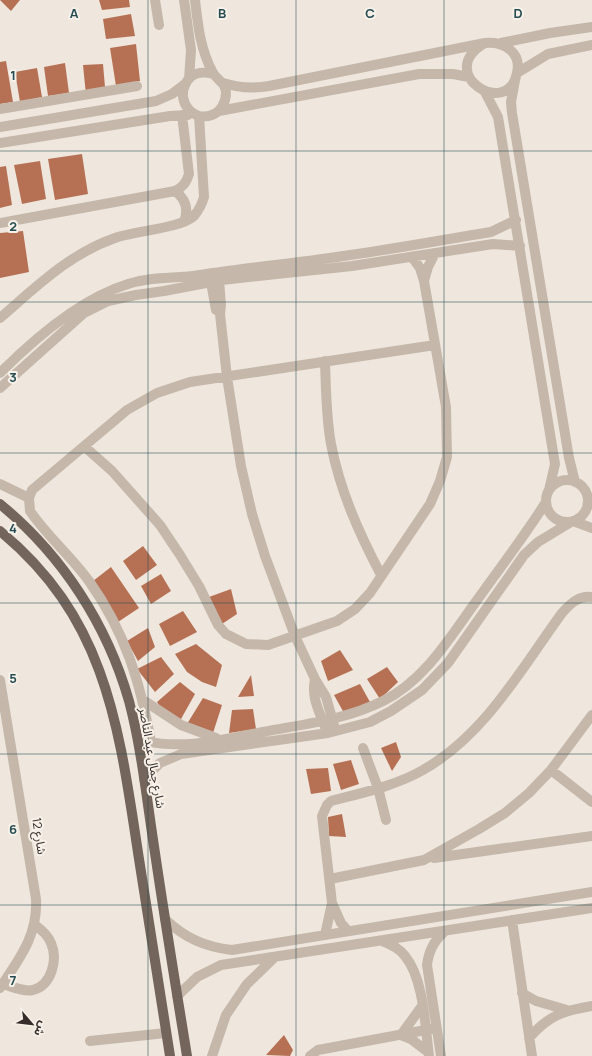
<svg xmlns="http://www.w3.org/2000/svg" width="592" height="1056" font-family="Manrope,'Noto Sans Arabic',sans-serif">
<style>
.building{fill:#b67154}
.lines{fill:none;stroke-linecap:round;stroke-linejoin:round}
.minor{stroke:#c5b8ab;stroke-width:10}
.major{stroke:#74655c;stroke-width:10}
.grid{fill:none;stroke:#244b50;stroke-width:1;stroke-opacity:0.55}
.labels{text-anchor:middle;stroke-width:4;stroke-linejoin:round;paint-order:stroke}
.street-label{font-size:12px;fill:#342d29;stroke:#f7f1e9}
.grid-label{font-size:13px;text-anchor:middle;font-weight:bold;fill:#244b50;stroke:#f7f1e9;stroke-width:4;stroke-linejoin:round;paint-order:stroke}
</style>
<rect width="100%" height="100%" fill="#efe7dd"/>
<!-- building -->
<path class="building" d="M0,0H20L11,11Z
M99,0H129L130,7L102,10Z
M131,14L135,36L106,39L103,19Z
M136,44L140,81L116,86L110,48Z
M6,61L13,102L0,104V62Z
M65,63L69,93L48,96L44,67Z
M103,64L105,87L86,95L83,65Z
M37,68L42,97L20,102L15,72Z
M82,154L88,194L55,200L48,159Z
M40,161L46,199L22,204L14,165Z
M6,166L12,205L0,208V167Z
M23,231L29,272L0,278V233Z
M143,546L157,565L136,580L123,561Z
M111,567L139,608L118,622L93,581Z
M161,574L171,591L151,604L141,586Z
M231,589L237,614L222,624L209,597Z
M183,611L197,632L170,646L159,624Z
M148,628L155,647L138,661L127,641Z
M196,644L222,665L216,687L202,682L187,672L175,654Z
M340,650L353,670L328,681L321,661Z
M161,657L174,674L155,692L137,669Z
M387,667L398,682L380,699L367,679Z
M251,675L254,696L238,697Z
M180,682L195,694L181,719L174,718L163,711L157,702Z
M360,684L370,702L344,713L334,695Z
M203,698L222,705L213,733L187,724Z
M253,709L256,729L229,733L232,710Z
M396,742L401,757L392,771L381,748Z
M351,760L359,784L341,790L333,764Z
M328,768L331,791L311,794L306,769Z
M342,814L346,837L329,836L328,817Z
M284,1035L293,1050L290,1056L266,1055Z"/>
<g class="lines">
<!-- minor -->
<path class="minor" d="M155,0L159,25
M184,0L191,50L189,79
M195,0C198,25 200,48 212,71C216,80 226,82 226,93C226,103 220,112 212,115C193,122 177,102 185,85C190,73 202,71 213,74
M501,43L550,33L592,27
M517,73L548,54L592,45
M515,80L511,102L512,113L569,458L575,482
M223,83C239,88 252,89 269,86L485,43C503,41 522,52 517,73C508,120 433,73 485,43
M485,92L498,117L555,464L549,490
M0,109L137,86
M219,111L419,74H453L469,77
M0,127L156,101L172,94L185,84
M0,143L170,116L188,115
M175,191C186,199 189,209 184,222
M0,223L175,191C183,187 186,183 189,174L182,115
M219,280L221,305L220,314L227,377L241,466L252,514L265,556L295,636L315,679L326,697L334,725
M424,281L428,267L435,253
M211,282L216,310
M0,318C36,287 69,254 115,238C134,231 182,228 194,216C199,210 202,204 204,197L199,116
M325,361C326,389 326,417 331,444C340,491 359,533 381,575
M0,373C34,339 82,298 128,284C152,276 176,279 200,275C250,267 300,263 350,255C393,249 436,241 479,234L491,232L516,220
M0,388L84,313L108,301L136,295L164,291L222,280L352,266L493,244L520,246
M85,447L112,471L160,525L180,555L199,586L218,625L226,634L246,644L268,645L337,621L355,609L370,593L430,504L440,481L447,457L446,407L424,281L420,268L412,257
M546 501a21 21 0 1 1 42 0a21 21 0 1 1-42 0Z
M0,484L29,498
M573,521L592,528
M315,679C311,698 319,710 325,727
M0,680L36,899C38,936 19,959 0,988
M143,700L181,725L216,738
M146,741C184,750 226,739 263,732C304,724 345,720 383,701C426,680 452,634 480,596C502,565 526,534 546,502
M151,742C140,681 125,632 89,581C71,556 47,536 30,511L29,498L32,490L127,410L157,393L190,382L435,345
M363,748L378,788L386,820
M551,770L592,802
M144,779L160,763L181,754L328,733L370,722L391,711L422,690L448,663L524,555L538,542L571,522
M434,858L592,836
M330,879L424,860L479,829L505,813L529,793L551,770L592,715
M333,905L341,923L348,931
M165,919C185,938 205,947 232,950L592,892
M512,920L532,1056
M325,935L332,903L322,816L327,805L331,801C362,793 395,786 423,770C485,735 521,669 562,613C570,604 579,595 592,597
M382,941C391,945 399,948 405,956C424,979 425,1026 429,1056
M3,984C12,987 24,992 33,990C52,985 58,959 51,943C48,935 42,930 35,925
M522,993L536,1001L567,1010
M177,996L197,977L221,965L592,908
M422,1006L401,1035L411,1039L428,1052
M529,1038C549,1015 563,1011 592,1006
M90,1041L166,1033
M212,1056L226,1015L247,984L274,958
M310,1056L318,1050L431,1029
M441,1056L427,965C429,950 434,941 445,931"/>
<!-- major -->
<path class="major" d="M0,504C62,555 107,624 129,701C142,750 147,802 155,853C165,921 176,988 187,1056
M0,531C108,620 119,729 139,859C149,924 159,990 170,1056"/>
</g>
<!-- grid -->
<path class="grid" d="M148,0V1056M296,0V1056M444,0V1056M0,151H592M0,302H592M0,453H592M0,603H592M0,754H592M0,905H592"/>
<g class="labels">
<!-- street labels -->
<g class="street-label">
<text transform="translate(152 758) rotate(80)" y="4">شارع جمال عبد الناصر</text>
<text transform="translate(39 836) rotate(81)" y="4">شارع 12</text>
</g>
</g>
<g class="grid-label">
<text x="74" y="18">A</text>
<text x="222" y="18">B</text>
<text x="370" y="18">C</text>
<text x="518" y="18">D</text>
<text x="13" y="80">1</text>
<text x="13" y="231">2</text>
<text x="13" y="382">3</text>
<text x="13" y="533">4</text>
<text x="13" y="683">5</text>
<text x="13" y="834">6</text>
<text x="13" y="985">7</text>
</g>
<!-- north arrow -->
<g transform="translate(32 1024) rotate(118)" stroke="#f7f1e9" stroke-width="3" paint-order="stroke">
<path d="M0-3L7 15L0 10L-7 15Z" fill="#342d29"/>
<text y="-6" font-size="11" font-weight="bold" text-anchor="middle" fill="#342d29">ش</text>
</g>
</svg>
